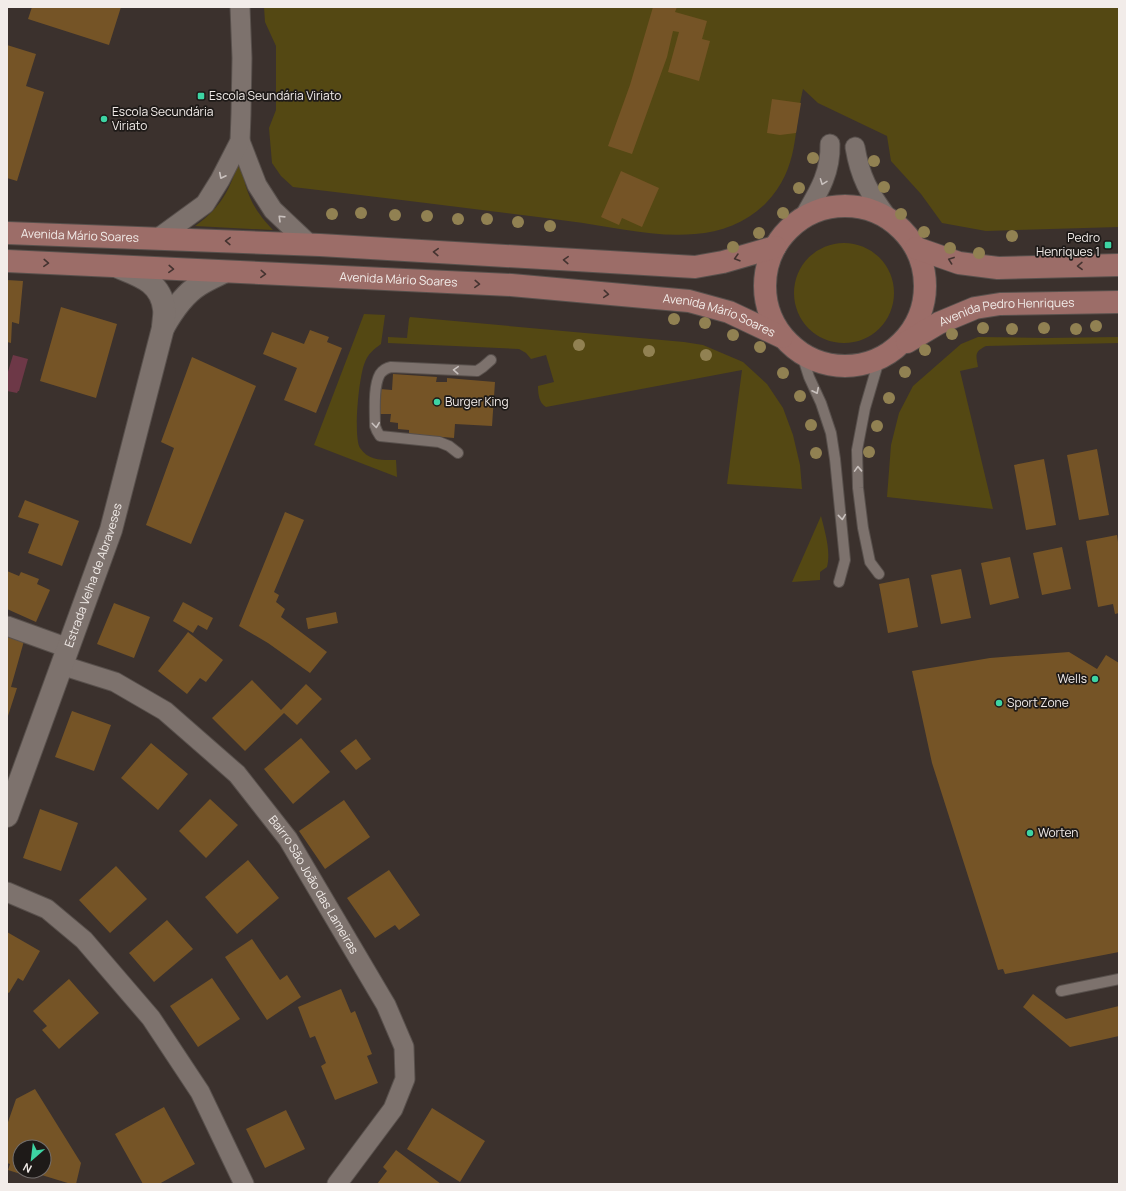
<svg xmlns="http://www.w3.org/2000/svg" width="1126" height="1191" font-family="Manrope,sans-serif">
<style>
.green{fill:#544813}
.water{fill:#6d3847}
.building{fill:#755426;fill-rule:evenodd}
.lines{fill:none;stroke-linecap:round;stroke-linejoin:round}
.service-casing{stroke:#58504c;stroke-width:12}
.minor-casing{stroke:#58504c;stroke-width:21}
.tertiary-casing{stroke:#58504c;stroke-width:24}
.primary-casing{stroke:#58504c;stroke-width:24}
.service{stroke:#7d726d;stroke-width:10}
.minor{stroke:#7d726d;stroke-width:19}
.tertiary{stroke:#7d726d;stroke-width:22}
.primary{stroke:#9c6d68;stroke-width:22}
.tree{fill:#918152}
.oneway{stroke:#c9c1be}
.oneway2{stroke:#443330}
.poi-dot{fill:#3dd4a3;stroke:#1e1a18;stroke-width:1.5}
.labels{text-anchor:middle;stroke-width:3.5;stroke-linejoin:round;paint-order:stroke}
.poi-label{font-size:12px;fill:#f2ece9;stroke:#1e1a18;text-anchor:start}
.street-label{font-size:12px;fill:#f2ece9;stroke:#1e1a18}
</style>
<rect width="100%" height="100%" fill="#3b312d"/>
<!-- green -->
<path class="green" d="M264,7H1119V227L986,231L942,223L921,194L891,161L887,136L818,103L803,89C793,131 800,168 766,203C747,222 722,232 695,234C655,238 609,226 568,221C477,209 385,198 293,187L281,176L272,163L269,128L276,110V46L265,22Z
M240,158C245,190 250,206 273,230L195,226C222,207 230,189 240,158Z
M794 293a50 50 0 1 1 100 0a50 50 0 1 1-100 0Z
M364,314L385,315L381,344C374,349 368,354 365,362C359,375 353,436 360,448C369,461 382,460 396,460L397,477L314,445Z
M410,317L684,342L703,345L743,362L767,384L783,408L793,435L800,465L802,489L727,484L742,370L546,407C539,403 538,394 538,386L554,382L546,355L531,359L526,353L519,349L388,343V337L407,338L409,319Z
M978,337L1046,338L1119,337V343L986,346C974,352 976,355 978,367L960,371L993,509L887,497L891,445L899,413L913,386L961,344Z
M821,516C825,532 831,551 827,567L820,572V580L792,582Z"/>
<!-- water -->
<path class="water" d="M13,355L28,359L19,391H18L17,393L7,391V375Z"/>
<!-- building -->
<path class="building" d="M32,7H121L109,45L28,19Z
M653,7H677L675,12L707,21L702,39L710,41L699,81L668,72L679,32L673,31L667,57L632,154L608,146L630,85Z
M7,45L36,54L26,86L44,92L17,181L7,178Z
M772,99L801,103L796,133L780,135L767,133Z
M621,171L659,188L642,227L622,218L619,225L601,217Z
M7,280L23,281L19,324L12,322L11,343L7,342Z
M61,307L117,324L96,398L40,381Z
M310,330L329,337L327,342L342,348L316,413L284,400L297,368L263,354L272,332L304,344Z
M192,357L256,386L191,544L146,525L174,448L161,442Z
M393,374L437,377L436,382H447V378L495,382L492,426L455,424L454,438L409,434V430L398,429V423L390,422L391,414H379L380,389L392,390Z
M1097,449L1109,515L1079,520L1067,455Z
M1044,459L1056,525L1026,530L1014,465Z
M25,500L79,521L62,566L28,553L39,524L18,517Z
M285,512L304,520L274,592L279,595L276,602L285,609L281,617L327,652L310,673L268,643L239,626Z
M1117,535L1119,549V613L1115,614L1113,604L1098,607L1086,541Z
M1062,547L1071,589L1042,595L1033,553Z
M1010,557L1019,598L990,605L981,563Z
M961,569L971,618L941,624L931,575Z
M7,571L19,576L21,572L39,579L37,584L50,590L36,622L7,609Z
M909,578L918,627L888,633L879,584Z
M183,602L213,618L207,630L198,625L193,633L173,621Z
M114,603L150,617L134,658L97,644Z
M336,612L338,623L308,629L306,618Z
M188,632L223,660L206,682L200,678L187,694L158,671Z
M7,636L24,641L11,687L17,688L7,719Z
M1069,652L1097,669L1106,655L1119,663V952L1005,974L1003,969L998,970L932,763L912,671L990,658Z
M252,680L281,710L306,684L322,699L297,725L284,713L245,751L212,718Z
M72,711L111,725L94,771L55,757Z
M301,738L330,772L293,804L264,769Z
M356,739L371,759L356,770L340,751Z
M151,743L188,774L158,810L121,778Z
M210,799L238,825L206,858L179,831Z
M344,800L370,837L325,869L299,831Z
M40,809L78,823L61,871L23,858Z
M248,860L279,898L237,934L205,897Z
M116,866L147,899L110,933L79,900Z
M389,870L420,915L399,930L395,925L375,938L347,898Z
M167,920L193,949L154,982L129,953Z
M7,932L40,951L23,981L18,978L9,993L7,992Z
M252,939L280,980L287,975L301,997L267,1020L225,957Z
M212,978L240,1019L198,1047L170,1006Z
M69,979L99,1013L59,1049L42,1030L47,1026L33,1011Z
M341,989L351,1013L355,1011L372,1054L367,1056L378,1083L335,1100L321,1066L326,1063L315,1036L310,1038L298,1007Z
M1033,994L1066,1019L1119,1006V1036L1070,1047L1023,1007Z
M35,1089L81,1163L76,1184H71L35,1173L33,1178L8,1170L10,1164L7,1163V1125L16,1099ZM20,1147H44V1171H20Z
M164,1107L195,1164L159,1184H143L115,1134Z
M432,1108L485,1141L460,1182L407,1149Z
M286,1110L305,1149L265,1168L246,1129Z
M396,1150L441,1184H377L387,1171L383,1167Z"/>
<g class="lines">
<defs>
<path id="service" d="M802,355L809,377L821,403L831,433L835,459L845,560L839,582
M879,360L865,408L857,450L858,488L863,528L870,562L879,574
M458,453L449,446L439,442L380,436L377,431L375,426C375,411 373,386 380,374C383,370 386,368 391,367L477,371L483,367L491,360
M1061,991L1119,979"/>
<g id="minor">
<path d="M240,141L257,185L273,210L309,244"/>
<path d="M855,147C860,177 869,193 887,217"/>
<path d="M804,217C818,193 831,173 830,144"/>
<path d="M157,239L205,204L220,180L240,141L241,114L242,58L240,7"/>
<path d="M7,626L68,648"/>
<path id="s1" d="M61,665L115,682L165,711L237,774L288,839L386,1005L404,1047L405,1079L393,1109L337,1184"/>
<path d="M7,892L47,909L84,940L151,1018L200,1092L244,1184"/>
</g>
<g id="tertiary">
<path d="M163,328C172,312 183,295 199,285C207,280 216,276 224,272"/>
<path id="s2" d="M7,816L111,530L163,328C163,322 165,315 164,309C161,282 140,276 118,267"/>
</g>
<g id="primary">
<circle cx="845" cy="286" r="80"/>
<path id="s3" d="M7,233L320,245L695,267L723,262L775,247"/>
<path d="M916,248L959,263L998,268L1119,265"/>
<path id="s4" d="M7,261L511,285L689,301L729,312L782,337"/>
<path id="s5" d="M907,342L939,323L975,308L1000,304L1119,302"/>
</g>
</defs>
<!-- service casing -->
<use href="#service" class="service-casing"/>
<!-- minor casing -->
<use href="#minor" class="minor-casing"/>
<!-- tertiary casing -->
<use href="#tertiary" class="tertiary-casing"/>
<!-- primary casing -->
<use href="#primary" class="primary-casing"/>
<!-- service -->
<use href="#service" class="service"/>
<!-- minor -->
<use href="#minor" class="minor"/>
<!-- tertiary -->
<use href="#tertiary" class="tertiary"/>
<!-- primary -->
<use href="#primary" class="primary"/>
</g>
<!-- trees -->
<g class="tree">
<circle cx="813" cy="158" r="6"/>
<circle cx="874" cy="161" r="6"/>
<circle cx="884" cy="187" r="6"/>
<circle cx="799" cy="188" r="6"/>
<circle cx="361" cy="213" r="6"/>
<circle cx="783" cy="213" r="6"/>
<circle cx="332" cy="214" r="6"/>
<circle cx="901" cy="214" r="6"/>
<circle cx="395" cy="215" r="6"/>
<circle cx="427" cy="216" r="6"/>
<circle cx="458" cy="219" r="6"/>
<circle cx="487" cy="219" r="6"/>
<circle cx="518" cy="222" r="6"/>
<circle cx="550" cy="226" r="6"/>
<circle cx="924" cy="232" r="6"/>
<circle cx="759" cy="233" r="6"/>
<circle cx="1012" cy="236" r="6"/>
<circle cx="733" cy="247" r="6"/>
<circle cx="950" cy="248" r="6"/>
<circle cx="979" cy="253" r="6"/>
<circle cx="674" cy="319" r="6"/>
<circle cx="705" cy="323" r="6"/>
<circle cx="1096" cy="326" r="6"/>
<circle cx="983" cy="328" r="6"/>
<circle cx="1044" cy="328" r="6"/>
<circle cx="1012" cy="329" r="6"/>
<circle cx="1076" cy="329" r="6"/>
<circle cx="952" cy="334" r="6"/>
<circle cx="733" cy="335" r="6"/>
<circle cx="579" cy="345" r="6"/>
<circle cx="760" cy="347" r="6"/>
<circle cx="925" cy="350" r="6"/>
<circle cx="649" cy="351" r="6"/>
<circle cx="706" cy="355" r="6"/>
<circle cx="905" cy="372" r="6"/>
<circle cx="783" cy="373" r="6"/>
<circle cx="800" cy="396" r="6"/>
<circle cx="889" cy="398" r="6"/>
<circle cx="811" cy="425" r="6"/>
<circle cx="877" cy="426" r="6"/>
<circle cx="869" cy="452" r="6"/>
<circle cx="816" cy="453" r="6"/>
</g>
<!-- one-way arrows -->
<defs><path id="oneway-chevron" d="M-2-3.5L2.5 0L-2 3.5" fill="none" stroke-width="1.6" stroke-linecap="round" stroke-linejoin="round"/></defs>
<g class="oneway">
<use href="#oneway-chevron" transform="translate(222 176) rotate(117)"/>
<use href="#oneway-chevron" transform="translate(823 182) rotate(111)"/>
<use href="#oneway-chevron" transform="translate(281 218) rotate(-136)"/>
<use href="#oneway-chevron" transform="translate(456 370) rotate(-176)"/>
<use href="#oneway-chevron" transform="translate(816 391) rotate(64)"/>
<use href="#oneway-chevron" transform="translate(376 425) rotate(83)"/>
<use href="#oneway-chevron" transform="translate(858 469) rotate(-92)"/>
<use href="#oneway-chevron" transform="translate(842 517) rotate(84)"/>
</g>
<g class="oneway2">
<use href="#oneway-chevron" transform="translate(228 241) rotate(-178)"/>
<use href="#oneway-chevron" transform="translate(436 252) rotate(-177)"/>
<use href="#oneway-chevron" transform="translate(737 258) rotate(164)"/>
<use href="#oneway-chevron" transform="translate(566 260) rotate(-177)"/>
<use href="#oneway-chevron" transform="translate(951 260) rotate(-160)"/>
<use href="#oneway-chevron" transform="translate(46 263) rotate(3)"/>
<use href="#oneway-chevron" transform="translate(1080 266) rotate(179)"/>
<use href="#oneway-chevron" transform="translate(171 269) rotate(3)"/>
<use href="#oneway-chevron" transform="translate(263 274) rotate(3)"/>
<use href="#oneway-chevron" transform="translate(477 284) rotate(3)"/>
<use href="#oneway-chevron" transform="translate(606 294) rotate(5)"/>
</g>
<!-- markers -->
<g class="poi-dot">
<rect x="197" y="92" width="8" height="8" rx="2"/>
<circle cx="104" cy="119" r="4"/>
<rect x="1104" y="241" width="8" height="8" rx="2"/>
<circle cx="437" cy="402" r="4"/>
<circle cx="1095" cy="679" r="4"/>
<circle cx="999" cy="703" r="4"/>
<circle cx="1030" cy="833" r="4"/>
</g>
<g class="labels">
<!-- poi labels -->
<g class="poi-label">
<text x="209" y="100">Escola Seundária Viriato</text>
<text x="112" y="116">Escola Secundária<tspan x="112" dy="14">Viriato</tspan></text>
<text x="1100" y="242" text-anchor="end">Pedro<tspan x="1100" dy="14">Henriques 1</tspan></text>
<text x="445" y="406">Burger King</text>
<text x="1087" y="683" text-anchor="end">Wells</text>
<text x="1007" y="707">Sport Zone</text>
<text x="1038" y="837">Worten</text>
</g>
<!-- street labels -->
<g class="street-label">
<text dy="4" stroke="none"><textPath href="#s3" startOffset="73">Avenida Mário Soares</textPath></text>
<text dy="4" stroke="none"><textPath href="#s4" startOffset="392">Avenida Mário Soares</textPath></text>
<text dy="4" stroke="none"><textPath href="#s5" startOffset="107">Avenida Pedro Henriques</textPath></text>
<text dy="4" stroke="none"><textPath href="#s4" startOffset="716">Avenida Mário Soares</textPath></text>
<text dy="4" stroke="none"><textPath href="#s2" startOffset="256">Estrada Velha de Abraveses</textPath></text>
<text dy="4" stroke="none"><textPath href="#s1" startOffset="345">Bairro São João das Lameiras</textPath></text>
</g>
</g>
<!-- border -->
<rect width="1126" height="1191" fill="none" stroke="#f2ece9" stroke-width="16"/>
<!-- north arrow -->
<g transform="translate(32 1159) rotate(208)"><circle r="19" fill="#1e1a18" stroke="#736e6c"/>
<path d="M0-3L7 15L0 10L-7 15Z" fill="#3dd4a3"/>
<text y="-6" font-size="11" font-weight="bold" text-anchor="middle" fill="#f2ece9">N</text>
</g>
</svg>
